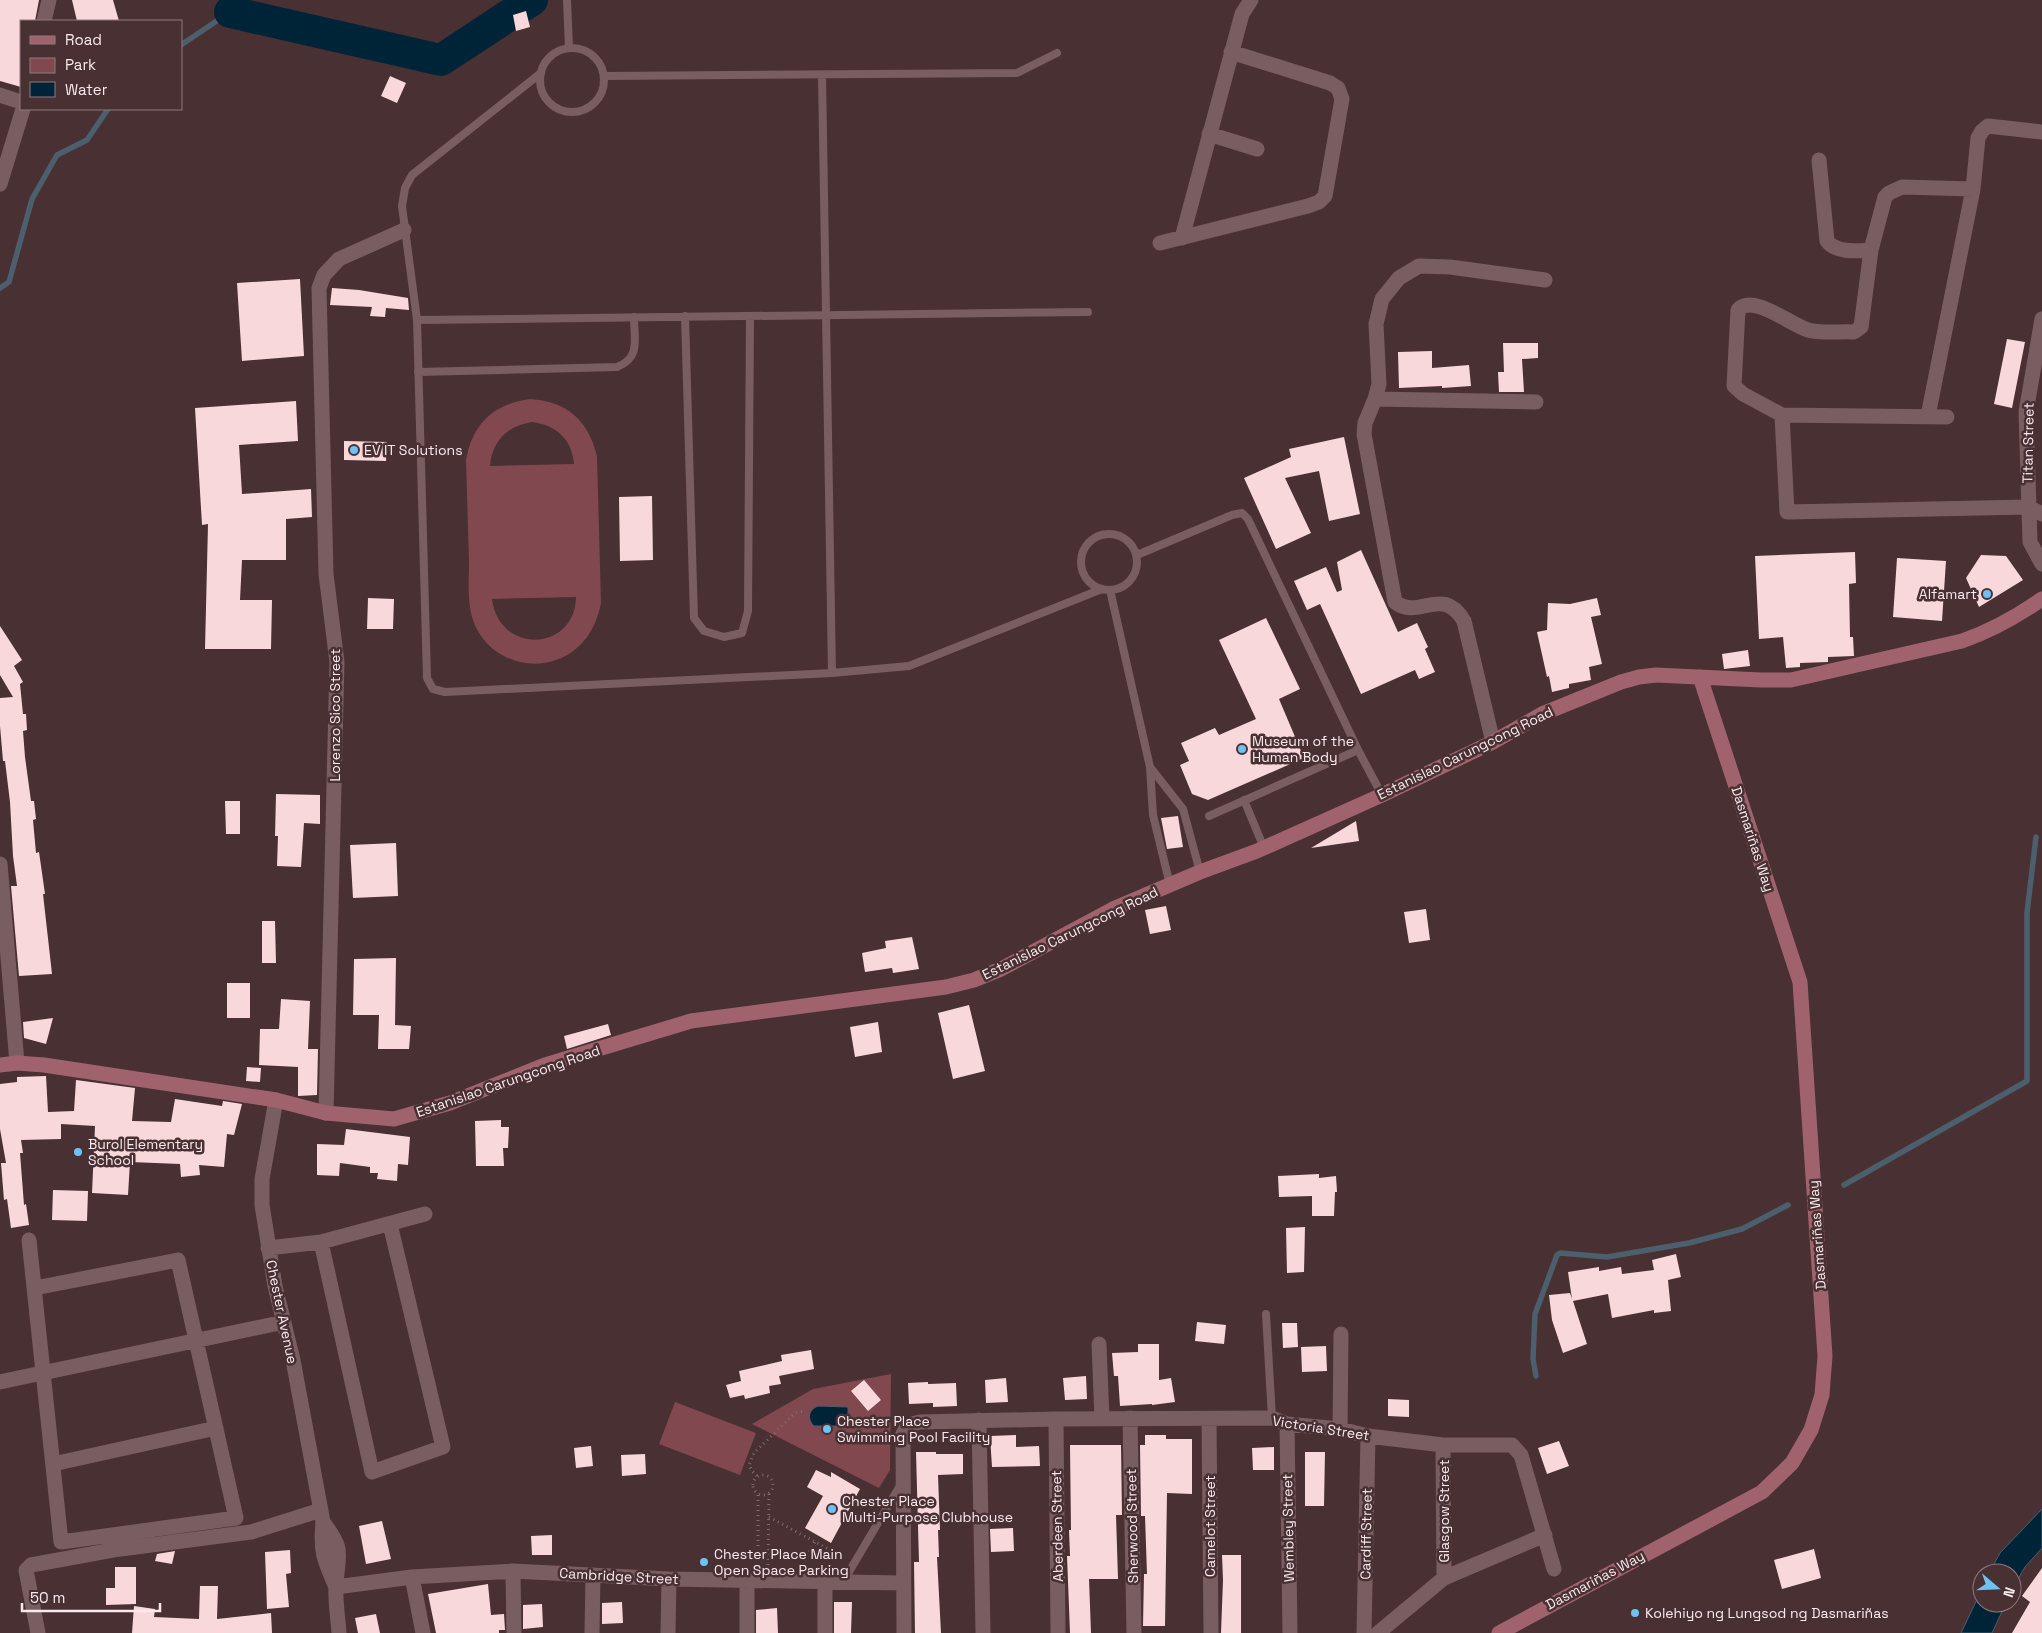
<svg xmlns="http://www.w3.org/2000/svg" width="2042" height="1633" font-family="'Space Grotesk',sans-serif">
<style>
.green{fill:#814850;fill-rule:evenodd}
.water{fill:#002437;stroke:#4b5f6d}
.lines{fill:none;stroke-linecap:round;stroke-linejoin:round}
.stream{stroke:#4b5f6d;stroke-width:5.5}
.river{stroke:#002437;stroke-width:32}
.building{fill:#f9d8dc}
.path{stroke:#826c6f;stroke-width:3;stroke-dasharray:1 4;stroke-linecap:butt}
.lane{stroke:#795e61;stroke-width:8}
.street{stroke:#795e61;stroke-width:15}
.secondary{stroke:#a0636d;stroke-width:15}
.poi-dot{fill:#6ec2f3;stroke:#483033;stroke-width:2}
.labels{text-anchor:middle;stroke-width:5;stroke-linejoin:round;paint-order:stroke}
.street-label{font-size:14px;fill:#faeaeb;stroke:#483033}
.poi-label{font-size:14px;fill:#faeaeb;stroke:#483033;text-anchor:start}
</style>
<rect width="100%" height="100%" fill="#483033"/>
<!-- green -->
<path class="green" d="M530,399C568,402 588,420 597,456L601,603C596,629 582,651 556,660C523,672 484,654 473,620C467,602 469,581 469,563C468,529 467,494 466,460C473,423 493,404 530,399ZM532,422C556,425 572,439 574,464L490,466C492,441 507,426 532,422ZM576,597C575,652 499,655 492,599Z
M891,1374L890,1470L879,1488L752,1424L813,1389Z
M675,1402L756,1433L740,1475L659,1444Z"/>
<!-- water -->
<path class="water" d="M818,1406L848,1407V1426H814C807,1419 808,1410 818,1406Z
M2042,1509V1548L2025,1567L2012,1589V1573H1989L2000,1553Z
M1982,1589V1603H2006L1992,1633H1961Z"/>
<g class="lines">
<!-- stream -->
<path class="stream" d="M181,45L230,12L223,0
M0,288L9,282L32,199L57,155L87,140L108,109
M1844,1185L2027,1081V913L2036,837
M1536,1376L1533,1359L1535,1314L1557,1255L1560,1253L1607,1257L1689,1243L1742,1229L1788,1205"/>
<!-- river -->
<path class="river" d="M230,12L441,60L532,0"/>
</g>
<!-- building -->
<path class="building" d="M0,0H39L35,21H21V87L0,81Z
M72,0H113L119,21H77Z
M526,11L530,27L516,31L513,15Z
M390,76L406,83L397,103L381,96Z
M300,279L304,356L242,361L237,283Z
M332,288L359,290L408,298L409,310L386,308L385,317L370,316L372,307L330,305Z
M2007,339L2025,342L2012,408L1994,404Z
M1503,343H1538V358L1522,359L1524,392H1499L1498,372H1504Z
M1432,351V368L1469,365L1471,386L1442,388V386L1399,388L1398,352Z
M296,401L298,441L239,445L242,494L311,489L312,517L286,519V560H242L240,600H272L271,649H205L208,524L202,525L195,408Z
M1344,437L1360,514L1329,521L1319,471L1285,478L1311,533L1276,549L1244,478L1291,457L1289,449Z
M344,441L387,442L386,461L344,460Z
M652,496L653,560L620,561L619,497Z
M1361,550L1398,632L1417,623L1428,647L1425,649L1435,672L1419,679L1415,670L1361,694L1320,604L1307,610L1294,581L1326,567L1337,592L1342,590L1337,562Z
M1855,552L1856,583L1849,584L1850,637H1853L1854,656L1828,657V662L1800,663V667L1786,668L1783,637L1759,639L1755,556Z
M1981,555L2006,556L2023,580L1979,607L1966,578Z
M1897,558L1946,561L1942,621L1893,617Z
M368,598L394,599L393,629H367Z
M1597,598L1601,615L1591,617L1602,664L1589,667L1591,680L1569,684V688L1552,692L1549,676L1547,677L1537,632L1547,630L1548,603L1570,604Z
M1266,618L1300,689L1279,699L1304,758L1208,800L1192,794L1180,765L1189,761L1181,743L1215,728L1219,735L1256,719L1219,640Z
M0,626L22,660L14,666L23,682L20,684L23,714H26L27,730L23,731L25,757L31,801H34L36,819L33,820L36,853L39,852L45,894H43L52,974L19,976L11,886H17L13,856L10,802L5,761H3L0,726V698L13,697L0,675Z
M1748,650L1750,666L1724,669L1722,654Z
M276,794L320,795V824L304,823L301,867L277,866L278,836H275Z
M225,801H240V834H226Z
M1178,816L1183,847L1167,849L1161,818Z
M1356,821L1359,841L1311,848Z
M396,843L398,896L353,898L350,845Z
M1166,906L1171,930L1150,934L1145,910Z
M1426,909L1430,940L1409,943L1404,912Z
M262,921H275L276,963H262Z
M912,937L919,969L893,973L892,968L865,972L862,953L886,948L885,941Z
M396,958L395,1025L411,1026L409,1049H378L379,1015H353L354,959Z
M227,983H250V1018H227Z
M281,999L310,1001L308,1049H318L317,1095L298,1096V1067L259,1065L260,1029H279Z
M969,1005L985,1071L953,1079L938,1013Z
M53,1018L46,1044L24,1038L23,1022Z
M878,1022L882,1052L855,1057L850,1027Z
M608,1024L611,1035L567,1049L564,1036Z
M247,1067L261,1068L260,1082L246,1081Z
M46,1076L48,1112L74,1111L76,1080L135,1088L132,1121L171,1122L175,1099L222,1106L223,1101L242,1104L234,1135L227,1134L224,1167L199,1165L200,1175L181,1177L180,1164L130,1162L128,1195L92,1193L95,1126L61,1124V1139L21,1140L23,1153H20L24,1205L26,1204L29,1225L11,1228L7,1199L4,1200L1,1163H6L0,1129V1084L17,1082V1077Z
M501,1120V1127H509L508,1148H503L504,1166H476L475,1121Z
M346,1129L410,1137L408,1165L398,1164L397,1181L377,1179L378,1173H370V1167L340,1163L339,1176L317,1175V1144L344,1145Z
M1319,1174V1178L1336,1176L1337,1192H1335L1334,1216H1312V1196L1279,1197L1278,1176Z
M53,1190L88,1191L87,1221L52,1220Z
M1305,1227L1304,1272L1287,1273L1286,1228Z
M1676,1254L1681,1277L1668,1280L1671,1311L1654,1313V1310L1612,1318L1608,1294L1573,1301L1587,1344L1563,1353L1552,1320L1549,1295L1570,1293L1572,1299L1568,1272L1599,1267V1271L1621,1267L1622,1274L1654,1270L1652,1260Z
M1197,1322L1226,1325L1224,1344L1195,1341Z
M1282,1323H1297L1298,1347L1283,1348Z
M1138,1344H1159V1380L1171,1378L1175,1402L1152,1405V1404L1120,1406L1118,1376H1114L1112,1353L1138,1352Z
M1326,1346L1327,1371L1302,1372L1301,1347Z
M811,1350L814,1369L779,1376L781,1384L769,1386L770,1393L745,1399L744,1395L730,1398L726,1385L741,1381L739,1371L782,1361L781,1355Z
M1086,1376L1087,1399L1065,1400L1063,1378Z
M1006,1378L1008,1402L986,1403L985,1380Z
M864,1380L881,1400L868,1411L851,1391Z
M928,1382V1384L956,1383L957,1406L933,1407V1403L909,1404L908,1383Z
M1388,1399L1409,1400V1417L1388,1416Z
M1016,1435V1447L1039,1446L1040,1466L992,1467L990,1436Z
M1145,1435H1166V1439H1192V1494L1167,1493L1165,1626H1143L1144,1574H1147L1145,1516H1141L1140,1445H1145Z
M1559,1441L1569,1466L1547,1474L1538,1448Z
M1070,1445H1121L1122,1515H1116L1118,1579H1089L1091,1633H1070L1067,1556H1070L1069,1530H1071Z
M591,1446L593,1466L576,1468L574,1448Z
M1274,1447V1470H1253L1252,1448Z
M916,1452H936V1454H963V1474L938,1475L940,1530H938L939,1557H937L941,1633H915L914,1562H919Z
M1305,1452H1325L1324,1506H1305Z
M645,1454L646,1474L622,1476L621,1455Z
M816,1470L831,1477V1472L860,1489L831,1543L805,1528L823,1496L807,1487Z
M382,1521L391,1559L366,1564L359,1526Z
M1013,1528L1014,1551L991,1552L990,1529Z
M552,1535V1555H532L531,1536Z
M1814,1549L1821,1578L1782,1589L1774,1560Z
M290,1550L291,1573L286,1574L289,1607L267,1609L265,1552Z
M175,1551L172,1564L155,1561L157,1554Z
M1222,1555H1241V1633H1221L1223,1580Z
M115,1567H136V1604L106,1605V1588H115Z
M2042,1568V1633H2012L2030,1602L2022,1596Z
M488,1584L491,1615L504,1614L505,1630H499V1633H436L428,1594Z
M200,1586H218L217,1619L271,1613L272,1633H132L134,1606L155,1609L154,1617L199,1619Z
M622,1602L623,1623L602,1624V1603Z
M834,1602H852L851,1633H834Z
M542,1604L543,1627L523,1629V1605Z
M777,1608L778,1633H756V1610Z
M376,1614L380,1633H358L355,1618Z"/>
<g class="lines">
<!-- path -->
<path class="path" d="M753 1485a10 10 0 1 1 20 0a10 10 0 1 1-20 0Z
M757,1476L752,1471L749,1465L754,1453L795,1413L804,1411
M769,1517L843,1557
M768,1565L769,1493
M802,1565L815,1542
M758,1566V1494"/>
<!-- lane -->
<path class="lane" d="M567,0L569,48
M540 80a32 32 0 1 1 64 0a32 32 0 1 1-64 0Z
M541,73L412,175L405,188L402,206L417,320L427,678L433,689L445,692L832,673L909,666L1102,589
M822,75L832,673
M604,76L1017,73L1057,53
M685,316L694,618L704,631L724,637L742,633L748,611L750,316
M417,320L1088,312
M418,372L617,367C641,358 634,339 634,317
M1081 562a28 28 0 1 1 56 0a28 28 0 1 1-56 0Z
M1137,555L1232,515L1242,513L1248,519L1358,750L1382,795
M1110,590L1150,767L1153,815L1170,885
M1150,767L1183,809L1200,872
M1244,800L1264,848
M1209,816L1358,750
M1266,1314L1272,1418
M843,1582L901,1484"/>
<!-- street -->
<path class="street" d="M44,21L49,0
M0,95L21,102
M1209,134L1257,149
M1819,160L1827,241C1836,253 1856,251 1871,250
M0,184L23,109
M1182,238L1242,14L1251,0
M1160,243L1308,206L1319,202L1325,196L1342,99L1338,88L1330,83L1231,52
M2042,319L2026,412L2030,542L2042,564
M1375,399L1379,384L1376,324L1382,299L1399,278L1419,266L1450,267L1545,280
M1782,415L1787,512L2028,507L2042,514
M1928,416L1973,189L1978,138L1982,131L1988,126L2042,132
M1947,417L1782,415L1743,394L1734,386L1738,310C1752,293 1791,325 1808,330C1821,334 1840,331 1854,332L1861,327L1871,250L1885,197L1889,193L1902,187L1973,189
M1493,742L1464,621C1442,584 1419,621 1395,602L1364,434L1365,423L1375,399L1536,402
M0,864L17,1063
M276,1100L262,1179V1205L275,1286L293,1360L323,1522C320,1552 324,1560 336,1587
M326,1113L337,662L326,574L319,288L324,275L339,259L404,230
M29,1240L61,1542L236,1518L178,1260L35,1288
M321,1242L372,1472L443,1447L390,1224
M268,1248L321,1242L425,1214
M1099,1344L1102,1419
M0,1382L284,1322
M1130,1418L1134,1633
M1056,1419L1058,1633
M1209,1419L1211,1633
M979,1420L983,1633
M1287,1424L1290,1633
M1340,1429L1341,1334
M1443,1445L1444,1578
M53,1464L216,1428
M323,1522C345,1551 338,1552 336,1585C335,1601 338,1617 339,1633
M513,1571L514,1633
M412,1577L423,1633
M336,1587L412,1577L513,1571L669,1579L903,1583
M38,1633L26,1570L31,1565L113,1550L251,1532L321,1510
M592,1633L593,1575
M668,1633L669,1579
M747,1633V1580
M825,1633V1582
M904,1633L903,1434L908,1425L920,1422L1056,1419L1272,1418L1287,1424L1340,1429L1368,1436L1443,1445H1512L1521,1455L1554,1569
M1364,1633L1368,1436
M1378,1633L1444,1578L1545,1535"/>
<!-- secondary -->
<path class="secondary" d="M0,1065L17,1063L44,1065L276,1100L326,1113L394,1119L450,1103L545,1065L691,1021L946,987L974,980L1001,969L1113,909L1200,872L1257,851L1382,795L1493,742L1542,714L1621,682L1639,677L1656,675L1761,680H1791L1962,641C1991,631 2016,617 2042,599
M1499,1633L1762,1492L1792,1463L1811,1430L1822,1395L1825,1356L1800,982L1700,677"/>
</g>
<!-- markers -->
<g class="poi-dot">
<circle cx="354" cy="450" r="5"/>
<circle cx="1987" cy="594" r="5"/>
<circle cx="1242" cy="749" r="5"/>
<circle cx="78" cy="1152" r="5"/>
<circle cx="827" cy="1429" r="5"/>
<circle cx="832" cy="1509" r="5"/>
<circle cx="704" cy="1562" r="5"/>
<circle cx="1635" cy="1613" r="5"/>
</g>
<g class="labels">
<!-- street labels -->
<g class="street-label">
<text transform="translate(2028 443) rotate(-89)" y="5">Titan Street</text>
<text transform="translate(335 715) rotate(-90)" y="5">Lorenzo Sico Street</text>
<text transform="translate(1465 753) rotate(-26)" y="5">Estanislao Carungcong Road</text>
<text transform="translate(1753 839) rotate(72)" y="5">Dasmariñas Way</text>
<text transform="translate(1070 933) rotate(-26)" y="5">Estanislao Carungcong Road</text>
<text transform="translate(508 1081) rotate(-19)" y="5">Estanislao Carungcong Road</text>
<text transform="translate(1817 1235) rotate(-94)" y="5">Dasmariñas Way</text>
<text transform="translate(282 1312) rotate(78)" y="5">Chester Avenue</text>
<text transform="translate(1321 1428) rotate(9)" y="5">Victoria Street</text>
<text transform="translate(1444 1511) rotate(-90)" y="5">Glasgow Street</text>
<text transform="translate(1057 1526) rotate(-91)" y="5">Aberdeen Street</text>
<text transform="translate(1132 1526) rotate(-91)" y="5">Sherwood Street</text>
<text transform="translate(1210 1526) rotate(-90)" y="5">Camelot Street</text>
<text transform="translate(1288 1528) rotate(-91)" y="5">Wembley Street</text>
<text transform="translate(1366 1534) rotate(-89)" y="5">Cardiff Street</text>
<text transform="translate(619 1576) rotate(3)" y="5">Cambridge Street</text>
<text transform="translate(1595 1580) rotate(-28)" y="5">Dasmariñas Way</text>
</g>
<!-- poi labels -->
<g class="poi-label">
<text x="364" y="455">EV IT Solutions</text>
<text x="1977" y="599" text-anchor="end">Alfamart</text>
<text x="1252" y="746">Museum of the<tspan x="1252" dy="16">Human Body</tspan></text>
<text x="88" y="1149">Burol Elementary<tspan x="88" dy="16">School</tspan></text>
<text x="837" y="1426">Chester Place<tspan x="837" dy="16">Swimming Pool Facility</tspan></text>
<text x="842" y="1506">Chester Place<tspan x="842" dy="16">Multi-Purpose Clubhouse</tspan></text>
<text x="714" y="1559">Chester Place Main<tspan x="714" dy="16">Open Space Parking</tspan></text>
<text x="1645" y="1618">Kolehiyo ng Lungsod ng Dasmariñas</text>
</g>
</g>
<!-- legend -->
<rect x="20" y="20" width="162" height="90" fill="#483033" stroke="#8f7a7d"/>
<rect x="30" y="36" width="25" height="8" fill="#a0636d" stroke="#8f7a7d"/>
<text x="65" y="45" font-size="15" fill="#faeaeb">Road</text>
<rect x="30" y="58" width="25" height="15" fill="#814850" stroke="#8f7a7d"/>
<text x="65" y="70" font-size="15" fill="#faeaeb">Park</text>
<rect x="30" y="82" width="25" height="15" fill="#002437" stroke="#8f7a7d"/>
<text x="65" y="95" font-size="15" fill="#faeaeb">Water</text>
<!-- north arrow -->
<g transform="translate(1997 1588) rotate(109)"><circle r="24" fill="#483033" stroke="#8f7a7d"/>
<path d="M0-4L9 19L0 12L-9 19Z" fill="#6ec2f3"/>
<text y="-8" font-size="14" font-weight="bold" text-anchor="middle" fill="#faeaeb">N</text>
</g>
<!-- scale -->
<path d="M22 1603v8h138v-8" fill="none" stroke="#faeaeb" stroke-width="2.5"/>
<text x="30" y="1603" font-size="15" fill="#faeaeb" stroke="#483033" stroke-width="4" paint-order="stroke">50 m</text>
</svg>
